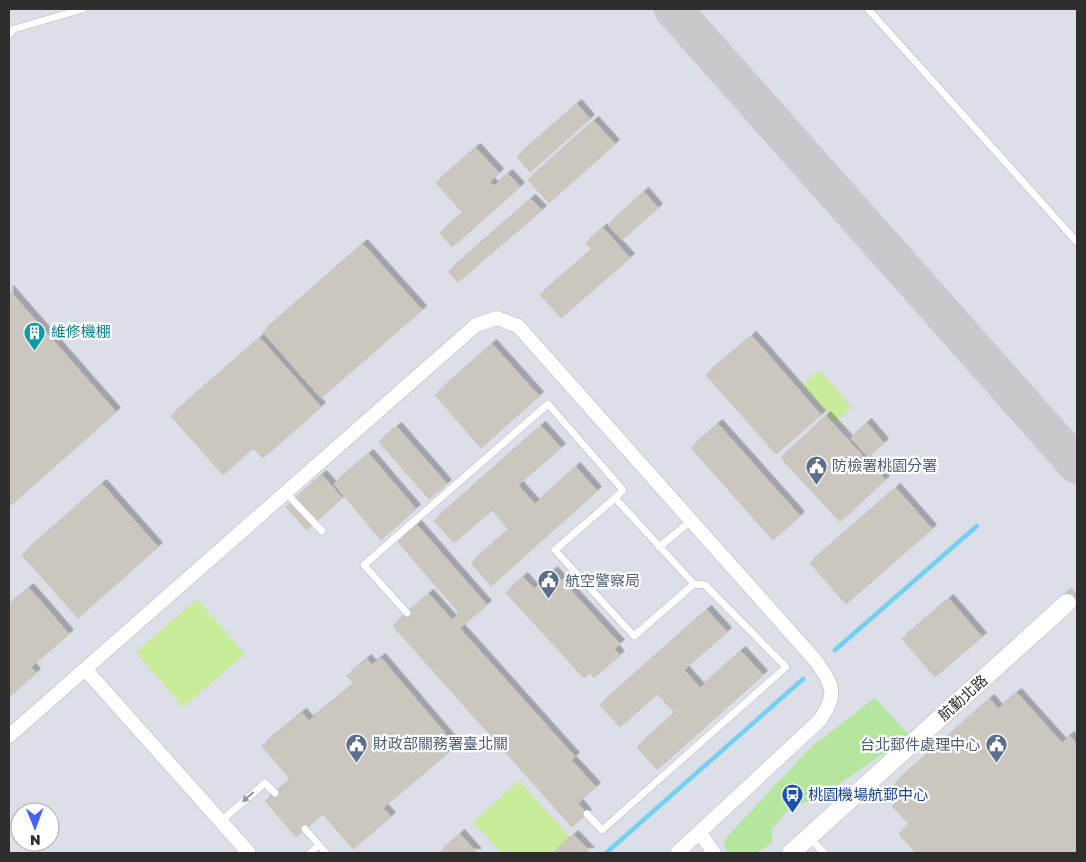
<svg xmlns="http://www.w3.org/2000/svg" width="1086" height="862" font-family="'Golos Text','Noto Sans TC',sans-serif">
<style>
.airport{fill:#dcdee8;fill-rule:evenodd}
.green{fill:#b6e59e}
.pitch{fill:#c9ec9a}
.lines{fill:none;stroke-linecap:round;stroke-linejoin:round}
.stream{stroke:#75cff0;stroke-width:4.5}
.taxiway{stroke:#c9c8cc;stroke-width:38}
.building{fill:#cbc7bf;stroke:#cbc5ba;filter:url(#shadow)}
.tertiary-tunnel{stroke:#c8c4bd;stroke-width:18;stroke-dasharray:18 9;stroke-linecap:butt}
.service-casing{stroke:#b4b7c1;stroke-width:8}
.minor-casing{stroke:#b4b7c1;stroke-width:15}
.tertiary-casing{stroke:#b4b7c1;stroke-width:19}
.service{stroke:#fff;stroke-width:7}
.minor{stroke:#fff;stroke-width:14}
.tertiary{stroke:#fff;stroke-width:18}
.oneway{fill:#969696}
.labels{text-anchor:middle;stroke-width:4.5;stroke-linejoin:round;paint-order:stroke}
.culture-label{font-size:15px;fill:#0d838f;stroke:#fff;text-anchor:start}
.service-label{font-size:15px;fill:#4e5e75;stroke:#fff;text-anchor:start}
.street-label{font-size:15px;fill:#2e2e2e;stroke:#fff}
.transit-label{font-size:15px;fill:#164399;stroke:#fff;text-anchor:start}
</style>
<defs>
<filter id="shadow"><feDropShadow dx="4.5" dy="-4.5" stdDeviation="0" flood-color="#0004"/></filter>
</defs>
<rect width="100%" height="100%" fill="#efe9e1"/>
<!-- airport -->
<path class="airport" d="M9,9H1077V853H9ZM20,812H50V842H20Z"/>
<!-- green -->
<path class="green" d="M875,698L909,735L824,795L789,809L772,829V843L756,853H728L724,846L727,837L811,747Z"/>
<!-- pitch -->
<path class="pitch" d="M819,370L852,407L835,422L803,385Z
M197,599L245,654L183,707L136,652Z
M519,781L571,838L554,853H502L473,822Z"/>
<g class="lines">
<!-- stream -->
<path class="stream" d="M835,650L977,526
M606,853L803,679"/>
<!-- taxiway -->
<path class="taxiway" d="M673,9L1077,465"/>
</g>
<!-- building -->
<path class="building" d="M577,104L590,119L530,172L517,157Z
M594,121L615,144L549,203L528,180Z
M476,148L499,173L490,182L494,186L508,174L520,187L452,247L440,233L463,213L436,183Z
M644,192L658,208L622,240L608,225Z
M531,199L542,210L458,282L448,272Z
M603,228L630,258L561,318L540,295L592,250L586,243Z
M363,244L422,310L321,398L263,332Z
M9,290L116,412L9,507Z
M752,336L821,415L776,454L706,375Z
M260,338L321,407L263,458L253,448L223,475L171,416Z
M492,344L539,396L481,448L435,395Z
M826,416L885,480L840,522L781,458Z
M867,423L884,443L868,457L851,438Z
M718,424L800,516L773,540L691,448Z
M541,426L561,448L518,485L535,504L576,467L597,491L491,586L471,563L509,530L492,510L454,543L434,521Z
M397,427L447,484L429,499L379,442Z
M369,454L416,509L381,540L334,484Z
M322,475L342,498L307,530L286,507Z
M102,484L158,547L78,618L22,555Z
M896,488L932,529L846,604L810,563Z
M417,525L487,605L460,628L452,620L459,613L398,542Z
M553,571L620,644L614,649L620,655L594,678L590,673L584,678L506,593L523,577L534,589Z
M29,588L69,634L31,667L36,673L9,697V605Z
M429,594L575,757L571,760L596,787L578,803L587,814L572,827L393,626Z
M949,599L982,637L935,677L902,639Z
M707,610L727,632L684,670L700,688L741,651L763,675L657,770L637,747L675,713L657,694L620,727L600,705Z
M381,658L456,746L383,808L391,817L353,849L323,814L296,837L265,801L291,780L262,746L302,713L309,721L354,684L347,676L367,659L372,665Z
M1017,693L1062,743L1070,736L1077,745V853H916L899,834L909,824L892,806L904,795L894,784L990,699L998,709Z
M460,834L477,853H439Z
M574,835L590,852L553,853Z"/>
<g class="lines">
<!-- tertiary-tunnel -->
<path class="tertiary-tunnel" d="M1067,603L1077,594"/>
<defs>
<path id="service" d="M868,9L1077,242
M9,34L14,29L83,9
M286,493L322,531
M615,498L694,584L634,636L555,550Z
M659,547L691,521
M407,613L364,565L548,404L623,490L615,498
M587,814L602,830L786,667L705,585L694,584
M221,821L265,783L275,793
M305,829L319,845L310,853
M810,838L824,853
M319,845L326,853"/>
<path id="minor" d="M86,670L249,853
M9,736L476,325L497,318L518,326L816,661C833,686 838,693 820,720L677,853
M700,833L714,853"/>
<path id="tertiary" d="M791,853L1067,603"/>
</defs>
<!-- service casing -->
<use href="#service" class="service-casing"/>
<!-- minor casing -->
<use href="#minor" class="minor-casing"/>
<!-- tertiary casing -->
<use href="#tertiary" class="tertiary-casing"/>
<!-- service -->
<use href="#service" class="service"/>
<!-- minor -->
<use href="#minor" class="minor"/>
<!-- tertiary -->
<use href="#tertiary" class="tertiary"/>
</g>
<!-- one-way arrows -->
<defs><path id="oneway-solid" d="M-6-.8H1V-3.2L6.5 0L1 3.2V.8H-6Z" transform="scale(1.25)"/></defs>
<use class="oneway" href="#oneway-solid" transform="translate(248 797) rotate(139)"/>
<!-- icons -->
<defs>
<symbol id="building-pin" viewBox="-11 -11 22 30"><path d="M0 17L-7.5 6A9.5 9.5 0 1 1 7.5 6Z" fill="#0f9aa8" stroke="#fff"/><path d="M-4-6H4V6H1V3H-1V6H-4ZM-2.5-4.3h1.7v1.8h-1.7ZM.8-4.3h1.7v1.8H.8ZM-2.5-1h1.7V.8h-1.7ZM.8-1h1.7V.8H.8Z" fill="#fff"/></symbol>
<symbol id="civic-pin" viewBox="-11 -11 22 30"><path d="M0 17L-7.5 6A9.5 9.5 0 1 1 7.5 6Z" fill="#5c6f8a" stroke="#fff"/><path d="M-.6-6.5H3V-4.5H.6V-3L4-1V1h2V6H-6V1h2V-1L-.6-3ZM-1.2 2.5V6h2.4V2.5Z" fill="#fff"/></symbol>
<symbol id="bus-pin" viewBox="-11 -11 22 30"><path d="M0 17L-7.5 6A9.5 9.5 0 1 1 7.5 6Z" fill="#1a4fb4" stroke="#fff"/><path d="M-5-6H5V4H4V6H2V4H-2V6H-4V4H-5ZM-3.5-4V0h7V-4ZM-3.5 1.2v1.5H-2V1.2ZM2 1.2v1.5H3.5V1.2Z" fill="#fff"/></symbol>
</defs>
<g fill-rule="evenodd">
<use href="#building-pin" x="22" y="320" width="25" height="34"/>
<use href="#civic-pin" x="804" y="454" width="25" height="34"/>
<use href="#civic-pin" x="536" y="568" width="25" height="34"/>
<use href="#civic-pin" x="344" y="732" width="25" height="34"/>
<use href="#civic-pin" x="984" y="732" width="25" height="34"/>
<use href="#bus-pin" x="780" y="782" width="25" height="34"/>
</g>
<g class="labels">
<!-- culture labels -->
<g class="culture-label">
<text x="51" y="337">維修機棚</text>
</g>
<!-- service labels -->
<g class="service-label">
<text x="832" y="471">防檢署桃園分署</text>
<text x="565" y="586">航空警察局</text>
<text x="373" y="749">財政部關務署臺北關</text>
<text x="980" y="750" text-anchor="end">台北郵件處理中心</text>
</g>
<!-- street labels -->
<g class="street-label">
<text transform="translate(963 698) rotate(-42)" y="5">航勤北路</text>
</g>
<!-- transit labels -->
<g class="transit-label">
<text x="808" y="800">桃園機場航郵中心</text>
</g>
</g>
<!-- border -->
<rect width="1086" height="862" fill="none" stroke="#2e2e2e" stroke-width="20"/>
<!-- north arrow -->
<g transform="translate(35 827) rotate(179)"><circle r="24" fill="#ffffff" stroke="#ababab"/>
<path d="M0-4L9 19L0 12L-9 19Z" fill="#4264fb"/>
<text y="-8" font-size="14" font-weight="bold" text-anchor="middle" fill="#2e2e2e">N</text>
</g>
</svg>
